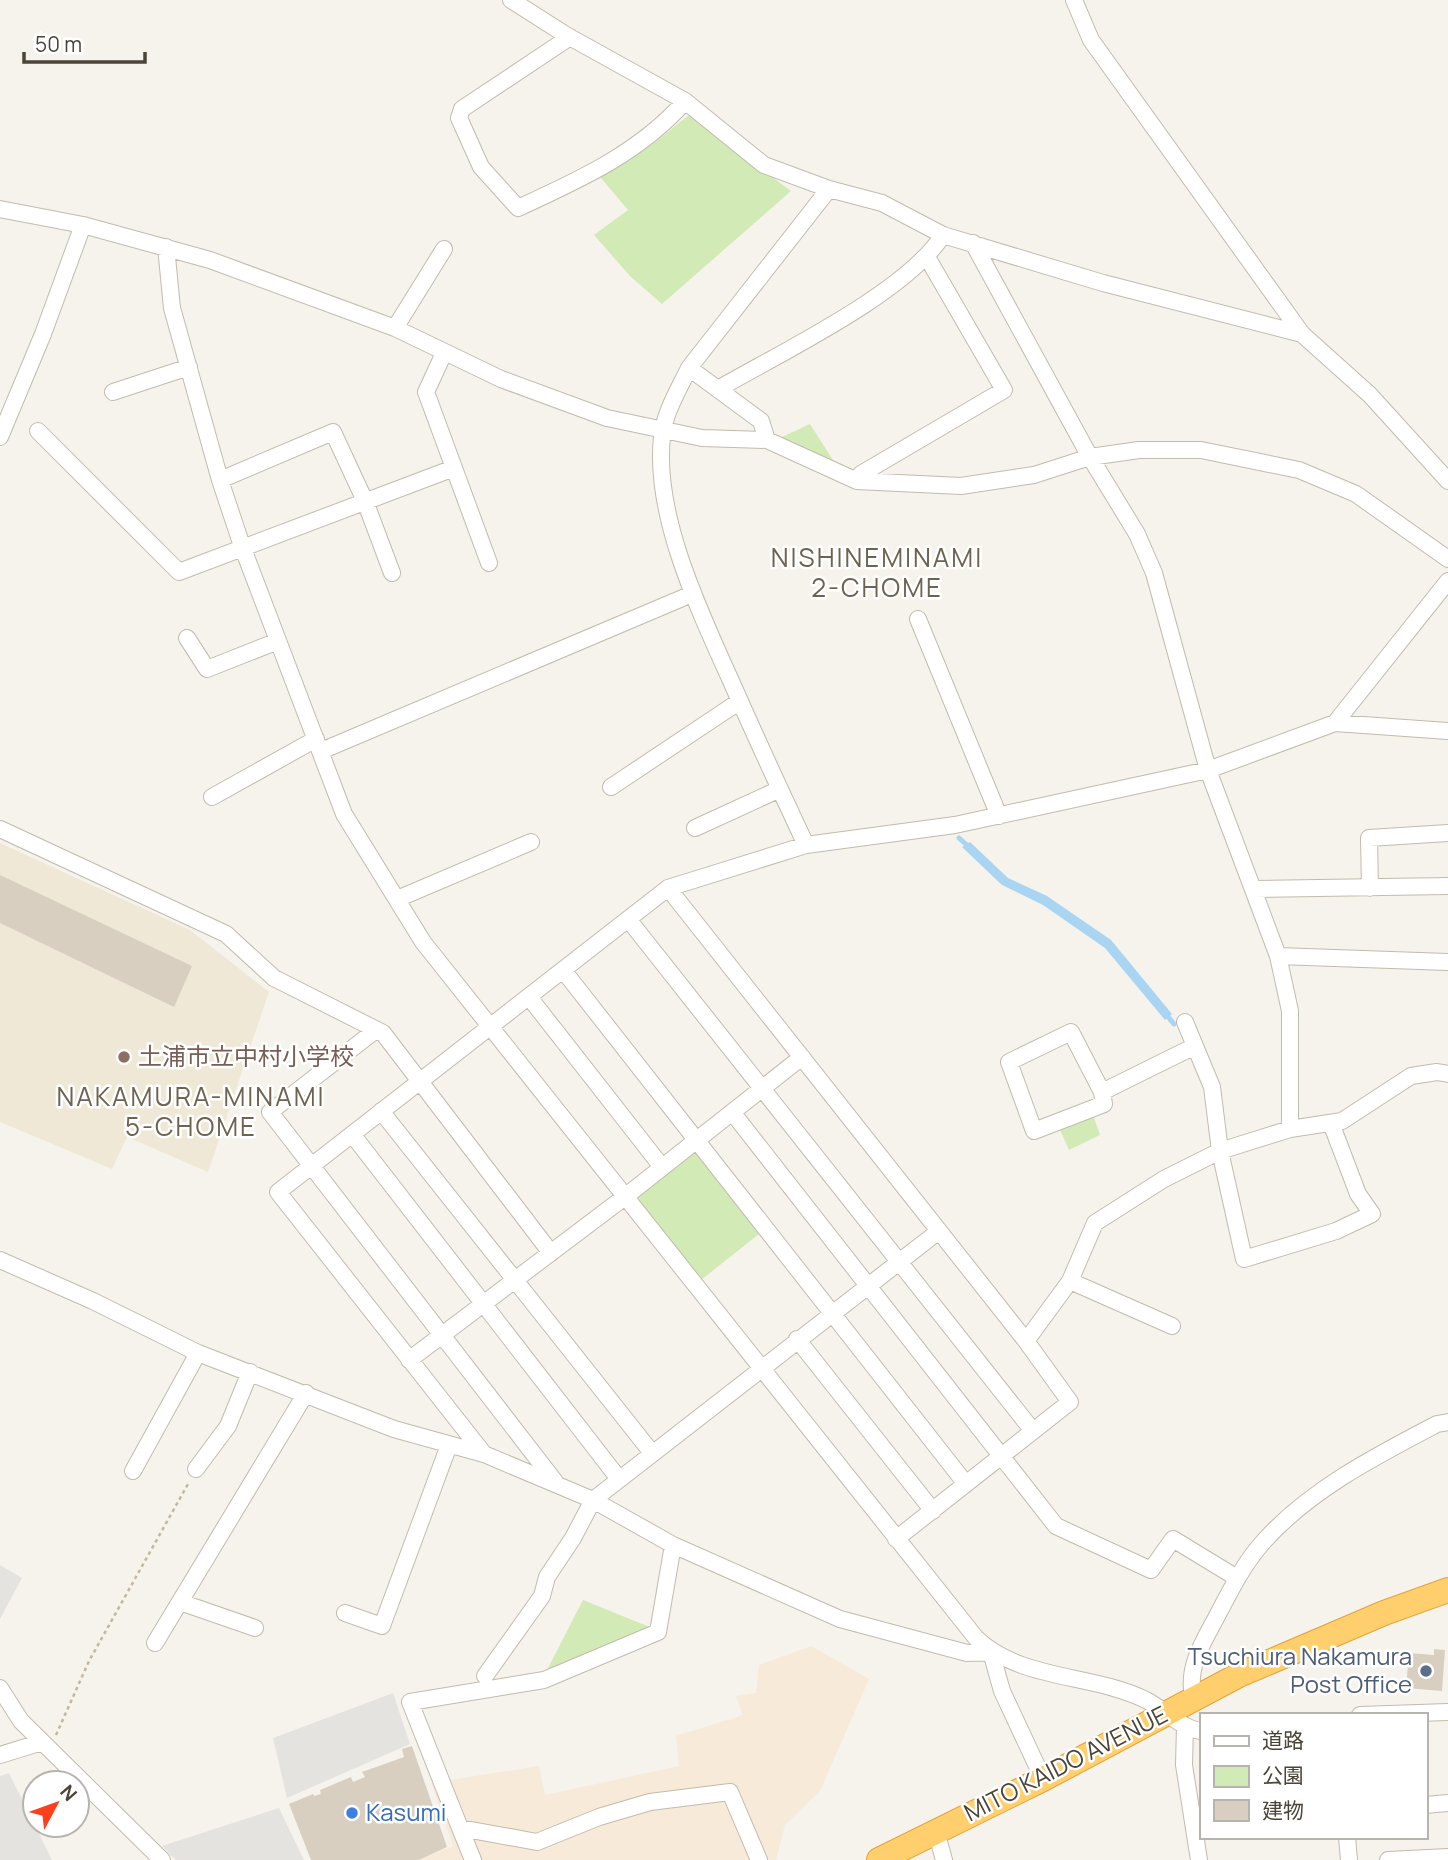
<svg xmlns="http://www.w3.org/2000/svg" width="1448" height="1860" font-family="Manrope,'Noto Sans JP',sans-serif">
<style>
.commercial{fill:#f7ead8}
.education{fill:#efe8d6}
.green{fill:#d2eab5}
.parking{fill:#e5e3e0}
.water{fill:#a9d4f2}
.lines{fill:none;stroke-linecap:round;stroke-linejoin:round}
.stream{stroke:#a9d4f2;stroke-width:5}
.building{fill:#d8cfc1}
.minor-casing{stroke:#c2bbae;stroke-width:18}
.highway-casing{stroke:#e0a43c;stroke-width:26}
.path{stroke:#c4b79f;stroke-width:2.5;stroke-dasharray:3.5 3.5;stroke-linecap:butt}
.minor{stroke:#fff;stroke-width:16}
.highway{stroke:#ffcf6e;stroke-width:24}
.education-dot{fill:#8d6e63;stroke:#fff;stroke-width:2.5}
.service-dot{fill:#5c6f8a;stroke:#fff;stroke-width:2.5}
.shop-dot{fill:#3f7fe0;stroke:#fff;stroke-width:2.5}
.labels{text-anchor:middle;stroke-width:5;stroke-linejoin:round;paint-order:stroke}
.education-label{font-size:24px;fill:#785e54;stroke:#fff;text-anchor:start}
.service-label{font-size:24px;fill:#4e5e75;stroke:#fff;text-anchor:end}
.street-label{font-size:24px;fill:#4b4439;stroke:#fff}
.shop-label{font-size:24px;fill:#366cbe;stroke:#fff;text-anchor:start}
.neighbourhood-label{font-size:26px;letter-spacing:2px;fill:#6e6250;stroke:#fff}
</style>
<rect width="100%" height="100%" fill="#f6f3ec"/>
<!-- commercial -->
<path class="commercial" d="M811,1646L869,1679L820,1791L785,1825L776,1860H419L453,1846L431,1783L539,1766L545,1795L679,1766L676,1736L743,1715L736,1696L756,1693L759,1665Z"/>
<!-- education -->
<path class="education" d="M0,843L190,930L269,992L208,1172L127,1137L112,1169L0,1122Z"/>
<!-- green -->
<path class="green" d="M689,115L791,191L662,304L630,276L594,235L628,210L596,172L654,143Z
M810,424L838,468L799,446L778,439Z
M1092,1112L1100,1135L1069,1150L1058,1125Z
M695,1145L764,1230L696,1284L629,1199Z
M583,1600L652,1628L545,1674Z"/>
<!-- parking -->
<path class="parking" d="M0,1565L22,1578L0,1619Z
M393,1693L410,1744L287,1798L273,1738Z
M9,1773L52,1860H0V1776Z
M279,1808L304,1860H176L162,1846Z"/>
<!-- water -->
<path class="water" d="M970,842L1008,878L1047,896L1111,940L1172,1014L1165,1020L1105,948L1043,905L1002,885L962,847Z"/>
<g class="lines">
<!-- stream -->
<path class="stream" d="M959,838L970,848
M1165,1013L1174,1024"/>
</g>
<!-- building -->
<path class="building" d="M0,875L192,966L174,1007L0,923Z
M1434,1649L1445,1650L1442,1691L1406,1688L1409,1653L1434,1655Z
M412,1746L447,1847L419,1860H311L289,1804L313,1794L314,1796L321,1794L320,1790L351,1777L353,1782L365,1777L362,1772L404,1757L402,1749Z"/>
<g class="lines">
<defs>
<path id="minor" d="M511,0L566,35L685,101L764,165L829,189L882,203L943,235L1103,283L1302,334
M1074,0L1091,40L1302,334L1370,395L1448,481
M570,37L462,109L459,118L481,167L518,208C579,180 641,152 685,101
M0,209L83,225L210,260L395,328L501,379L607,418L702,438L767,440L857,481L961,486L1034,475L1090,457L1139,450H1201L1299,470L1356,494L1448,559
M973,243L1090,457L1137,534L1154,573L1208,770L1278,956L1290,1011V1129
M166,247L172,308L220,480L242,546L344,814L423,942L976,1638C1021,1681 1091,1673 1146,1700C1165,1710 1180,1728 1201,1731
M395,328L444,249
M444,353L426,392L489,563
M689,368L761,421L767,440
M718,389C780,353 906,293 943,235
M113,392L189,367
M38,431L179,572L454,468
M0,437L43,334L83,225
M220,480L333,432L365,501L392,573
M857,481L861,474L1004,390L927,257
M918,619L999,816
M187,638L207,669L278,641
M1335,723L1448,581
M321,751L692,594
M611,787L740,701
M212,797L316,739
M695,828L780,789
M0,829L226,934L274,978L383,1033L551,1253
M806,845C782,794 758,742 735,690C703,618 653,518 662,437C664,413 679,389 689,368L829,189
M668,888L1026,1341L1070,1402L896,1539
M1370,888L1369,838L1448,833
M1253,889L1448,886
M397,899L531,842
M628,919L1033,1431
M1278,956L1448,962
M563,970L966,1484
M529,997L662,1167
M1185,1022L1212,1087L1220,1151L1244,1259L1336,1231L1372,1214L1358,1194L1331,1123
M376,1030L270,1112L556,1483
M1102,1092L1071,1032L1009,1062L1034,1131L1104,1104L1102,1092L1195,1046
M381,1111L652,1453
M732,1112L1056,1526L1151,1570L1173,1539L1237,1578
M352,1134L619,1479
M0,1260L93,1301L198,1353L394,1429L484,1454L593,1500L673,1545L840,1619L967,1653L991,1652
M1070,1281L1172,1326
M797,1339L933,1511
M1026,1341L1070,1281L1095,1223L1164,1179L1220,1151L1290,1129L1342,1121L1411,1076L1437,1072L1448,1074
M409,1360L626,1196L802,1057
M484,1454L278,1192L668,888L806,845L955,825L1208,770L1335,723L1448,731
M196,1469L228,1426L250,1372
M133,1471L198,1353
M180,1602L255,1628
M345,1613L382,1626L449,1445
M155,1643L306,1393
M991,1652L1002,1691L1043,1779
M485,1676L542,1596L547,1577L573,1538L593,1500L939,1231
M0,1688L21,1721L162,1860
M1193,1697C1187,1667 1202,1644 1216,1618C1230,1591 1244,1563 1264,1541C1311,1489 1376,1456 1437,1424L1448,1422
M1360,1715L1448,1712
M1185,1726L1184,1765L1199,1860
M0,1755L42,1742
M1425,1805L1448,1803
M460,1828L410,1702L544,1680L658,1632L673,1545
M936,1831L944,1860
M1347,1837L1349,1860
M473,1860L460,1828L537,1842L599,1817L650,1802L730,1792L759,1860
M1388,1860L1448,1857"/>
<path id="highway" d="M879,1860L1043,1779L1239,1675L1384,1613L1448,1590"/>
</defs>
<!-- minor casing -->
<use href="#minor" class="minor-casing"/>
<!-- highway casing -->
<use href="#highway" class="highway-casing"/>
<!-- path -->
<path class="path" d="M56,1735L89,1661L188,1484"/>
<!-- minor -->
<use href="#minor" class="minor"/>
<!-- highway -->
<use href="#highway" class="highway"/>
</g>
<!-- markers -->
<circle class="education-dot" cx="124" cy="1057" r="7"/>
<circle class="service-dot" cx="1426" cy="1671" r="7"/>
<circle class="shop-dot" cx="352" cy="1813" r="7"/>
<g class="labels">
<!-- education labels -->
<g class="education-label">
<text x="138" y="1065">土浦市立中村小学校</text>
</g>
<!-- service labels -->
<g class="service-label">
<text x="1412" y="1665">Tsuchiura Nakamura<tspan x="1412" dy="28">Post Office</tspan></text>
</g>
<!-- street labels -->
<g class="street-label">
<text transform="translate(1066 1764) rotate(-27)" y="8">MITO KAIDO AVENUE</text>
</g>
<!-- shop labels -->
<g class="shop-label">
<text x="366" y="1821">Kasumi</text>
</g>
<!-- neighbourhood labels -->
<g class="neighbourhood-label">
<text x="877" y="567">NISHINEMINAMI<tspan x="877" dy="30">2-CHOME</tspan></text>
<text x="191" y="1106">NAKAMURA-MINAMI<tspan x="191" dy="30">5-CHOME</tspan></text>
</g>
</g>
<!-- legend -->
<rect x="1200" y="1713" width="228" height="126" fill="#ffffff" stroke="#b7b4b0" stroke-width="2"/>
<rect x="1214" y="1736" width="35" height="10" fill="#ffffff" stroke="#b7b4b0" stroke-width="2"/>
<text x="1262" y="1748" font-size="21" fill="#4b4439">道路</text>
<rect x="1214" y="1766" width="35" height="21" fill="#d2eab5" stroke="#b7b4b0" stroke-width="2"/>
<text x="1262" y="1783" font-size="21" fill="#4b4439">公園</text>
<rect x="1214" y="1800" width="35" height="21" fill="#d8cfc1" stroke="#b7b4b0" stroke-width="2"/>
<text x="1262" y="1818" font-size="21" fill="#4b4439">建物</text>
<!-- north arrow -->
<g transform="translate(56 1804) rotate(49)"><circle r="33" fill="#ffffff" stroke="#b7b4b0" stroke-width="2"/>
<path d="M0-5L12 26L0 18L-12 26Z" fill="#fc3f1d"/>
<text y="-10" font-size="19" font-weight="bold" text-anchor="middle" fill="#4b4439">N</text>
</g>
<!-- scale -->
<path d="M24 52v10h121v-10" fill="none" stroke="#4b4439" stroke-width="3.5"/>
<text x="35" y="52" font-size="21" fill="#4b4439" stroke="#ffffff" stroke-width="5" paint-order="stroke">50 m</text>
</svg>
